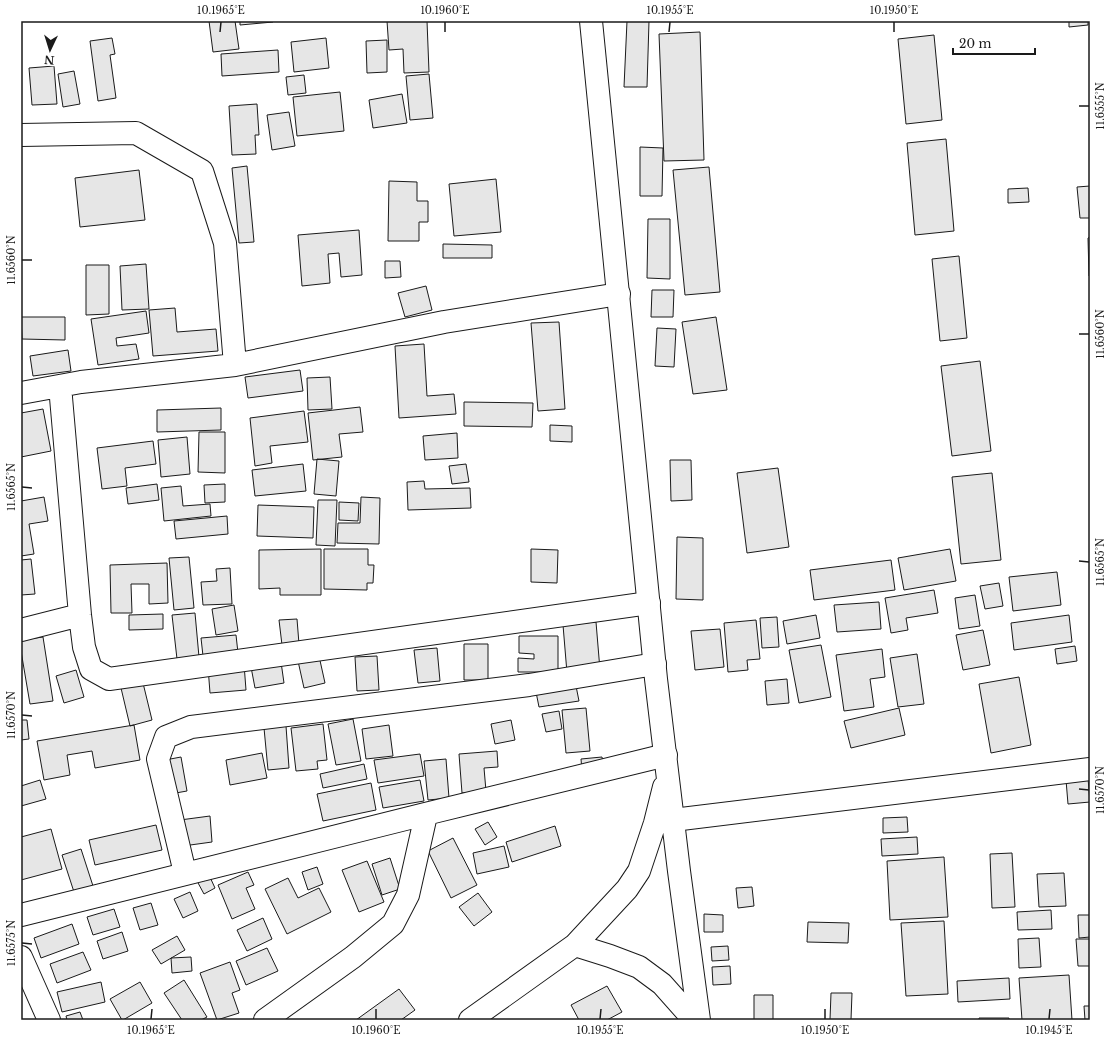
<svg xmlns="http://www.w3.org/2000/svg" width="1111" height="1041" font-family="'Libre Baskerville',serif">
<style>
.building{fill:#e6e6e6;stroke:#1a1a1a}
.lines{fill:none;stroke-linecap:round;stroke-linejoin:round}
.street-casing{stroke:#1a1a1a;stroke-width:24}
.secondary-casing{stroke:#1a1a1a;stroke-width:24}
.street{stroke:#fff;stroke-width:22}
.secondary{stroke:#fff;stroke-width:22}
.ticks{fill:none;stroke:#1a1a1a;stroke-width:1.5}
.neatline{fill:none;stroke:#1a1a1a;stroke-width:1.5}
.ticks-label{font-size:10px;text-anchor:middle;fill:#1a1a1a}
</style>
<rect width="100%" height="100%" fill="#fff"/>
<!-- building -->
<path class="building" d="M209,21H235L239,49L213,52Z
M240,21H273V22L240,25Z
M387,21H427L429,72L404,73L403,49L389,50Z
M627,21H649L647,87H624Z
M1069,21H1088V25L1069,27Z
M700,32L704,160L664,161L659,34Z
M934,35L942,120L906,124L898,39Z
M112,38L115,54L110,55L116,98L98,101L90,41Z
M326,38L329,68L294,72L291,42Z
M387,40V72L367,73L366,41Z
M278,50L279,72L222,76L221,54Z
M54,66L57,104L32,105L29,68Z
M74,71L80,104L63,107L58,74Z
M429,74L433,118L410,120L406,76Z
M304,75L306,93L288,95L286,77Z
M340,92L344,131L297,136L293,97Z
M402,94L407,123L373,128L369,100Z
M257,104L259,135H255L256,154L232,155L229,106Z
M289,112L295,146L272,150L267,115Z
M946,139L954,231L915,235L907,143Z
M640,147L663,148L662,196H640Z
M247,166L254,242L239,243L232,168Z
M709,167L720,292L685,295L673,170Z
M139,170L145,220L80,227L75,178Z
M496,179L501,232L454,236L449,184Z
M389,181L417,182V201H428V222H419V241H388Z
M1090,186V218H1080L1077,187Z
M1028,188L1029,202L1008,203V189Z
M648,219H670V279L647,278Z
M359,230L362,275L341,277L339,253L328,254L330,283L302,286L298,235Z
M1090,237V276H1089L1088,238Z
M443,244L492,245V258H443Z
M959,256L967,338L940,341L932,259Z
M385,261H400L401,277L385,278Z
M146,264L149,309L122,310L120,266Z
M86,265H109V314L86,315Z
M426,286L432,310L405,317L398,293Z
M652,290H674L673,317H651Z
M175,308L177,332L216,329L218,351L153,356L149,310Z
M146,311L149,333L116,338L117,346L136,344L139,359L98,365L91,319Z
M21,317H65V340L22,339Z
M716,317L727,390L693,394L682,322Z
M559,322L565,409L538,411L531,323Z
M657,328L676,329L674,367L655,366Z
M424,344L427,396L454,394L456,414L399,418L395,346Z
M68,350L71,371L33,376L30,356Z
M980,361L991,451L952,456L941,366Z
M300,370L303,391L248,398L245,377Z
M330,377L332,409L308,410L307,378Z
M464,402L533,403L532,427L464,426Z
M360,407L363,432L339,434L342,457L313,460L308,413Z
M221,408V430L157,432V410Z
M43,409L51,451L21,457V413Z
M304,411L308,442L270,446L272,463L255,466L250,418Z
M550,425L572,426V442L550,441Z
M199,432H225V473L198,472Z
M457,433L458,458L425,460L423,436Z
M187,437L190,474L161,477L158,440Z
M153,441L156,464L125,468L127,486L102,489L97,448Z
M317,459L339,461L336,496L314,494Z
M670,460H691L692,500L671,501Z
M303,464L306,491L255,496L252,470Z
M466,464L469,482L452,484L449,466Z
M778,468L789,547L747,553L737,473Z
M992,473L1001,560L961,564L952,477Z
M424,481L425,489L470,488L471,508L408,510L407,482Z
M157,484L159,500L128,504L126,488Z
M225,484V502L205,503L204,485Z
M181,486L183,506L210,504L211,516L164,521L161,488Z
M44,497L48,521L29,524L34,554L21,556V501Z
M361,497L380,498L379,544L337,543L338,523H360Z
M318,500H337L335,546L316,545Z
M339,502L359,503L358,521L339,520Z
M258,505L314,507L313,538L257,536Z
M227,516L228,534L176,539L174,521Z
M677,537L703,538V600L676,599Z
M321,549V595H280V588L259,589V550Z
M324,549H368V565H374L373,583H367V590L324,589Z
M531,549L558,550L557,583L531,582Z
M950,549L956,581L904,590L898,558Z
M189,557L194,608L174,610L169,558Z
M31,559L35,594L21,595V560Z
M891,560L895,590L814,600L810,570Z
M167,563L168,603L149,604V584H131L132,613H111L110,565Z
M230,568L232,604L203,605L201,582L217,581L216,569Z
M1057,572L1061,605L1013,611L1009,577Z
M999,583L1003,606L985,609L980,586Z
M934,590L938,613L906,618L908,630L891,633L885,598Z
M975,595L980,626L959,629L955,598Z
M879,602L881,629L837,632L834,605Z
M234,605L238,631L216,635L212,609Z
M195,613L199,657L177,659L172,615Z
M163,614V629L129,630V615Z
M816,615L820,638L787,644L783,621Z
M1069,615L1072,642L1014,650L1011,623Z
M777,617L779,647L762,648L760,618Z
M297,619L299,644L282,645L279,620Z
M756,620L760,659L747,660L748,670L728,672L724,623Z
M596,622L600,670L567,673L563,625Z
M720,629L724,667L695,670L691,631Z
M983,630L990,665L963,670L956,635Z
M236,635L238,653L203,656L201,638Z
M519,636H558V672H518V658L534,659V654L519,653Z
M43,637L53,701L30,704L21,651V640Z
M464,644H488V680H464Z
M821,645L831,697L799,703L789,650Z
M1075,646L1077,661L1057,664L1055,649Z
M437,648L440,681L418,683L414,650Z
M882,649L885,677L870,679L874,707L844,711L836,655Z
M917,654L924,704L898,707L890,658Z
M319,656L325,683L304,688L298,661Z
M377,656L379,690L357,691L355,657Z
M281,662L284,683L255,688L251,667Z
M244,664L246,690L210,693L208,667Z
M76,670L84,697L64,703L56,676Z
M1019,677L1031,745L991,753L979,684Z
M787,679L789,703L767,705L765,681Z
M143,683L152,720L130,726L121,688Z
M576,686L579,701L539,707L536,692Z
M586,708L590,751L566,753L562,710Z
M899,708L905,735L851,748L844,721Z
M559,711L562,729L546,732L542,714Z
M353,719L361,761L336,765L328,724Z
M21,720H27L29,739L21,740Z
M511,720L515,740L495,744L491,724Z
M323,724L327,760L317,761L318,769L296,771L291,728Z
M134,725L140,760L95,768L92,751L67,755L70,775L44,780L37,741Z
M389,725L393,756L366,759L362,729Z
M286,726L289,768L268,770L264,728Z
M497,751L498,767L484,768L486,791L462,793L459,754Z
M262,753L267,778L230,785L226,760Z
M420,754L424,776L378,783L374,760Z
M181,757L187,791L170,794L165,760Z
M602,757L604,768L582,771L581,759Z
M446,759L449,798L428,800L424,761Z
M364,764L367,779L323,788L320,774Z
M1088,778L1090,802L1068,804L1066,780Z
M40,780L46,799L21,806V786Z
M420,780L424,801L383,808L379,787Z
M371,783L376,810L323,821L317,794Z
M210,816L212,842L183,846L180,820Z
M907,817L908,832L883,833V818Z
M488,822L497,837L485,845L475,829Z
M156,825L162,850L95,865L89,840Z
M555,826L561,846L512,862L506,842Z
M51,829L62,869L21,880V837Z
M917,837L918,854L882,856L881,839Z
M453,838L477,885L451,898L428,851Z
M504,846L509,867L477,874L473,853Z
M81,849L93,886L74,892L62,855Z
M1012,853L1015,907L992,908L990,854Z
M944,857L948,917L890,920L887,861Z
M390,858L400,889L382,895L372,864Z
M367,861L384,902L359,912L342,870Z
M317,867L323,884L308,890L302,872Z
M248,872L254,885L246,888L255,909L232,919L218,885Z
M1064,873L1066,906L1039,907L1037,874Z
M209,875L215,888L204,894L197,881Z
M288,878L298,898L319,888L331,912L287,934L265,889Z
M752,887L754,906L738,908L736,888Z
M190,892L198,911L183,918L174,899Z
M478,893L492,912L474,926L459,907Z
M151,903L158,925L140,930L133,908Z
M114,909L120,927L93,935L87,917Z
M1051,910L1052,929L1018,930L1017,912Z
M704,914L723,915V932H704Z
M1078,915H1090V937L1079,938Z
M263,918L272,939L247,951L237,930Z
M944,921L948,994L906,996L901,923Z
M808,922L849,923L848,943L807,942Z
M72,924L79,944L41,958L34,938Z
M122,932L128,951L103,959L97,941Z
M177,936L185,950L161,964L152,950Z
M1039,938L1041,967L1019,968L1018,939Z
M1076,939H1090V966H1078Z
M728,946L729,960L712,961L711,947Z
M267,948L278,971L246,985L236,961Z
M83,952L91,970L57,983L50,964Z
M191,957L192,971L172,973L171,958Z
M230,962L240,990L232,993L239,1013L217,1020L200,973Z
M730,966L731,984L713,985L712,967Z
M1069,975L1072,1020H1022L1019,978Z
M1009,978L1010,999L958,1002L957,981Z
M184,980L207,1017L201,1020H182L164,993Z
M101,982L105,1002L62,1012L57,992Z
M140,982L152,1003L123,1020H122L110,999Z
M607,986L622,1012L607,1020H579L571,1005Z
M399,989L415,1010L401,1020H356Z
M831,993H852L851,1020H830Z
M754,995H773V1020H754Z
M1084,1006H1090V1020H1085Z
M80,1012L83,1020H67L66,1016Z
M979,1018H1009V1020H979Z"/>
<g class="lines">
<defs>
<path id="street" d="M21,135L136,133L202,171L225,243L235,365L444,322L619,294
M60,386L80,615L84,647L91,669L109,679L649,603
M21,393L81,382L235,365
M21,630L80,615
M673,820L1090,769
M185,873L158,759L166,737L191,727L529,685L655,664
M21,915C235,860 451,808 666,755
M21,957L49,1020
M265,1020L353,957L393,924L408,895L426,815"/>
<path id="secondary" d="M591,21L656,679L679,871L699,1020
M575,945L610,956L639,967L662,984L694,1020
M470,1020L575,945L627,889L639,871L655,823L664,787"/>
</defs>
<!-- street casing -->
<use href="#street" class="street-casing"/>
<!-- secondary casing -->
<use href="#secondary" class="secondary-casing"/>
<!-- street -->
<use href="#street" class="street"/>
<!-- secondary -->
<use href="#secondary" class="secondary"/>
</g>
<!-- ticks -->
<path class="ticks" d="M220,32L221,22M445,32V22M669,32L670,22M894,32V22M1079,106H1089M22,260H32M1079,334H1089M22,487L32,488M1079,561L1089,562M22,715L32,716M1079,789L1089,790M22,943L32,944M151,1019L152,1009M376,1019V1009M600,1019L601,1009M825,1019V1009M1049,1019L1050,1009"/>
<!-- border -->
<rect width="1111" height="1041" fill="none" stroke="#ffffff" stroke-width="44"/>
<!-- north arrow -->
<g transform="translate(50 50) rotate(184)" stroke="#ffffff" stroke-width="3" paint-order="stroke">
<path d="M0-3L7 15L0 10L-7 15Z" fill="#1a1a1a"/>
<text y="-6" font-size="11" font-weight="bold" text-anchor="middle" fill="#1a1a1a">N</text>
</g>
<!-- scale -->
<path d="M953 48v6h82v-6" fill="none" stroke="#1a1a1a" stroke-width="2"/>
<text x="959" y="48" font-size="12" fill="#1a1a1a" stroke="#ffffff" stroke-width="3" paint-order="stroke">20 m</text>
<rect x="22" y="22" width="1067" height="997" class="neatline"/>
<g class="ticks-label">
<text x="221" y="14">10.1965°E</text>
<text x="445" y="14">10.1960°E</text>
<text x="670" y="14">10.1955°E</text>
<text x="894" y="14">10.1950°E</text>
<text transform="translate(1100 106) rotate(-90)" y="4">11.6555°N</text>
<text transform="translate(11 260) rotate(-90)" y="4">11.6560°N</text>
<text transform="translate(1100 334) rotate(-90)" y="4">11.6560°N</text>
<text transform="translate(11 487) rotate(-90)" y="4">11.6565°N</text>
<text transform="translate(1100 562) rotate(-90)" y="4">11.6565°N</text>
<text transform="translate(11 715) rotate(-90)" y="4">11.6570°N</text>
<text transform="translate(1100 790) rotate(-90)" y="4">11.6570°N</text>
<text transform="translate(11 943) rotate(-90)" y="4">11.6575°N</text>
<text x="151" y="1034">10.1965°E</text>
<text x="376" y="1034">10.1960°E</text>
<text x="600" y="1034">10.1955°E</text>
<text x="825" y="1034">10.1950°E</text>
<text x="1049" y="1034">10.1945°E</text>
</g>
</svg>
